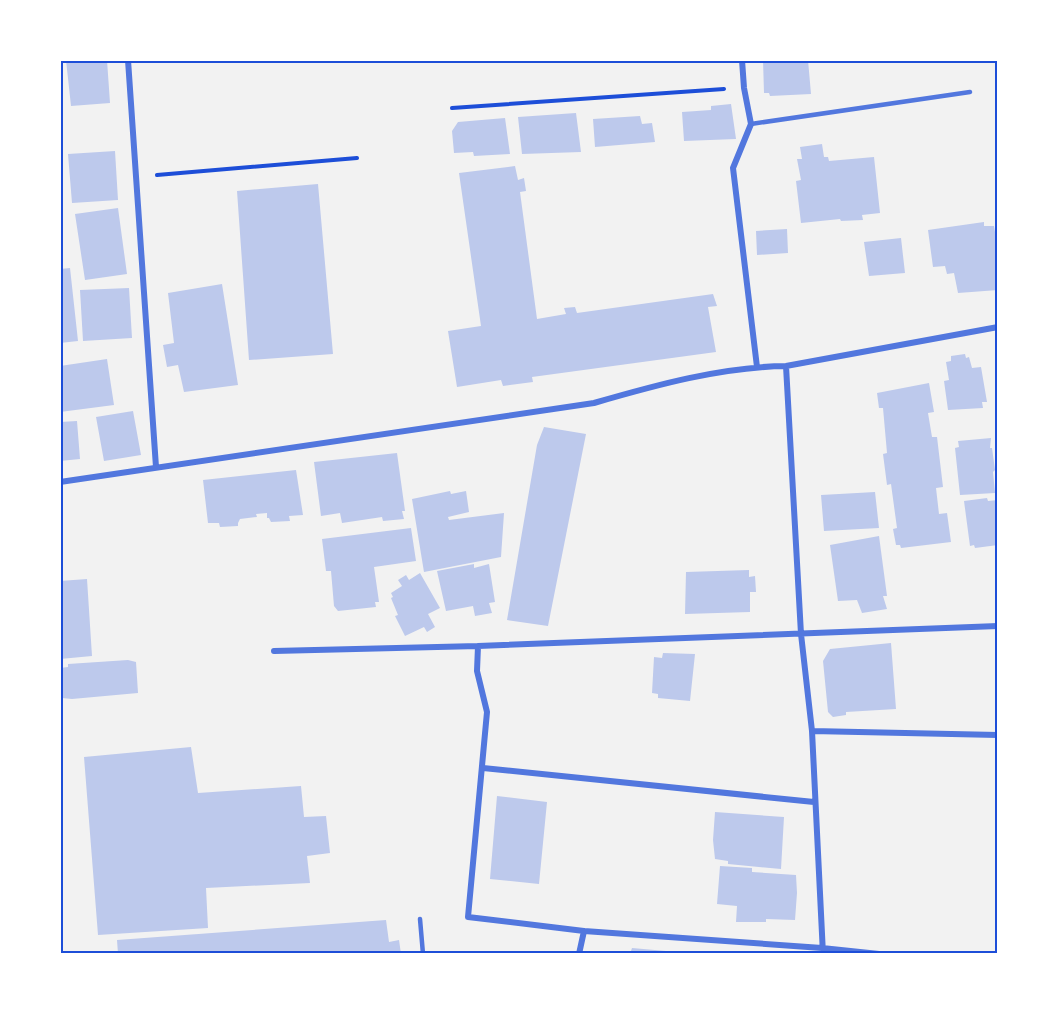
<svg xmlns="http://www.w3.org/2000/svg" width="1058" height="1014" font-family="Bitter,serif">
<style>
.building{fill:#bdc9ec}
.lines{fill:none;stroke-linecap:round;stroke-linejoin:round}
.path{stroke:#1d4ed8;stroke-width:4}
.service{stroke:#5277de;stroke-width:4.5}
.minor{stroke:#5277de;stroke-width:6}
.neatline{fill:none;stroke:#1d4ed8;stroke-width:2}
</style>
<rect width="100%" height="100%" fill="#f2f2f2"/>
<!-- building -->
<path class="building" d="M66,60H107L110,103L71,106Z
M763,60H808L811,94L770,96L769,93H764Z
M731,104L736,139L684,141L682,112L711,110V106Z
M576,113L581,152L522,154L518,117Z
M640,116L642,124L652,123L655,142L595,147L593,119Z
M505,118L510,154L474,156L473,152L454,153L452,131L458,122Z
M822,144L824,157H828L829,161L874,157L880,213L862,215L863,220L841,221L840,219L801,223L796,181L801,180L797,159H802L800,147Z
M115,151L118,200L72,203L68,154Z
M515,166L518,180L524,178L526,191L520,192L537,319L566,314L564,308L575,307L577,313L713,294L717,306L708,307L716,352L532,377L533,382L503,386L501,380L457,387L448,331L481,326L459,173Z
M318,184L333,354L249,360L237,191Z
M118,208L127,274L85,280L75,214Z
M984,222V226H994L998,250V290L958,293L954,273L947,274L945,266L933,267L928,230Z
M787,229L788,253L757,255L756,231Z
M901,238L905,273L869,276L864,242Z
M70,268L78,341L60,343V269Z
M222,284L238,385L184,392L178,365L167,367L163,345L174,343L168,293Z
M129,288L132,338L83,341L80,290Z
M965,354L966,358L969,357L972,368L981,367L987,402H982L983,408L948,410L944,381L949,380L946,362L951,361V356Z
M107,359L114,405L60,412V366Z
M929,383L934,412L928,413L932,437H937L943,487L936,488L939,514L947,513L951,542L901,548L900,545H896L893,529L897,528L891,484L887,485L883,454L887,453L883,408H879L877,393Z
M133,411L141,455L104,461L96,417Z
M77,421L80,459L60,461V422Z
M544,427L586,434L548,626L507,620L537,445Z
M991,438L990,448H992L995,470L993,472L995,493L960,495L955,448L959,447L958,441Z
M397,453L405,511H402L404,519L383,521L382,517L342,523L340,513L321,516L314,462Z
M296,470L303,515L289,516L290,521L271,522L269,518H267V513L256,514L257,517L240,519L238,523V526L220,527L219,523H208L203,480Z
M450,491L451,494L466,491L469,512L448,517L449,520L504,513L501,557L424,572L412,499Z
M875,492L879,528L824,531L821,495Z
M987,498L988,501L998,500V545L975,548L974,545L970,546L964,501Z
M411,528L416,561L374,567L379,602H375L376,607L338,611L334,606L331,571H326L322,539Z
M879,536L887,596H883L887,609L862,613L857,600L838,601L830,545Z
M474,564V568L489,564L495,602L489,603L492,613L475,616L473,606L446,611L437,571Z
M749,570V577L755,576L756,592H750V612L685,614L686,572Z
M420,573L440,608L428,614L435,627L427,632L424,627L405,636L395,616L398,615L391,598L393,597L391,593L402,586L398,580L406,575L409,580Z
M87,579L92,656L60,659V581Z
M891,643L896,709L846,712V715L833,717L828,712L823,661L830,649Z
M663,653L695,654L690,701L658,698V694L652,693L654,657L662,658Z
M128,660L136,662L138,693L72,699L62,698L60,668L68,667V664Z
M191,747L198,793L301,786L304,817L326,816L330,853L307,856L310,883L206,888L208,928L98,935L84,757Z
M497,796L547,802L539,884L490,879Z
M715,812L784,817L781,869L728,864V861L715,859L713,840Z
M720,866L752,868V872L796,875L797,893L795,920L766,919V922H736L737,906L717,904Z
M386,920L389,942L399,940L401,954H118L117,940Z
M632,948L666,951L665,954H630Z"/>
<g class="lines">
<!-- path -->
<path class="path" d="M452,108L724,89
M157,175L357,158"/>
<!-- service -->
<path class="service" d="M751,124L970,92
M420,919L423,954"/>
<!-- minor -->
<path class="minor" d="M128,60L156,467
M742,60L744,88L751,124L733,168L757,367
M786,366L801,634L812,731L823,954
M60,482L594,403C656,385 721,367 786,366L998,327
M478,646L477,671L487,712L468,917L584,931L822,948L879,954
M274,651L478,646L998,626
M812,731L998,735
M483,768L814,802
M579,954L584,931"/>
</g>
<!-- border -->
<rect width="1058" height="1014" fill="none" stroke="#ffffff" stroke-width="123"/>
<rect x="62" y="62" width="934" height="890" class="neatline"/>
</svg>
